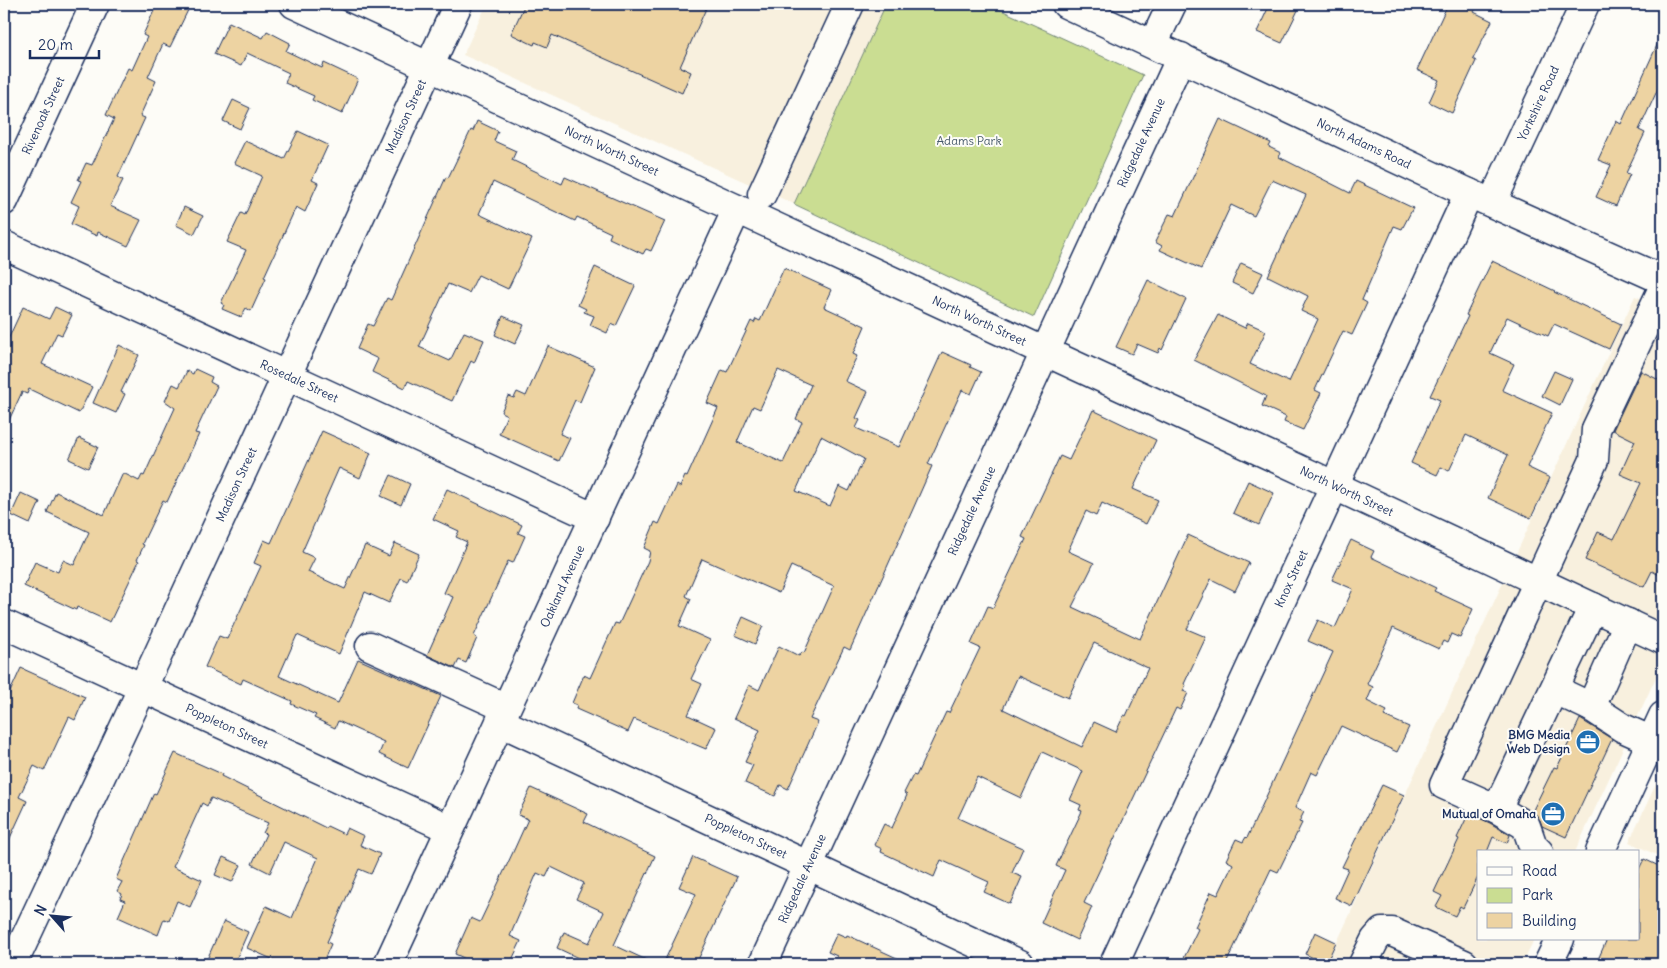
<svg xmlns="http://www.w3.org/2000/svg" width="1667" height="968" font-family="Delius,sans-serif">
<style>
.built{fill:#f8f0de}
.green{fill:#cadd92;stroke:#728678}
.building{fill:#edd3a2;stroke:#1b2f5e;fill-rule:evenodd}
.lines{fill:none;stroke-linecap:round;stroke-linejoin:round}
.minor-casing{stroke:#1b2f5e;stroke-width:31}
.major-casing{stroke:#1b2f5e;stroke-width:31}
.minor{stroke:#fdfcf7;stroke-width:28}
.major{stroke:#fdfcf7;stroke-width:28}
.labels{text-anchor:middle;stroke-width:4;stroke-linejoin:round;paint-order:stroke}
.street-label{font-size:12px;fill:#1b2f5e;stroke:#fdfcf7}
.park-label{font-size:12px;fill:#475a6b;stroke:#fdfcf7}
.poi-label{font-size:12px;font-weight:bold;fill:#1b2f5e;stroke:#fdfcf7;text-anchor:end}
</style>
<rect width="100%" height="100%" fill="#fdfcf7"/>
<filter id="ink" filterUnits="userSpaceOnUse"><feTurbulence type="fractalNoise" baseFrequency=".02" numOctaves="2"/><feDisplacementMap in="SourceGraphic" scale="10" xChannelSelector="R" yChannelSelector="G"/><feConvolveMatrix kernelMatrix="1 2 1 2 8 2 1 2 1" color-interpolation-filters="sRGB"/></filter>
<g filter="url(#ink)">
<!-- built -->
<path class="built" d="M487,4H886L794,204L463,55Z
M1635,296L1663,307V662L1575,852H1478V939H1534L1523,964H1327Z
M1663,769V858L1629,842Z"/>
<!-- green -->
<path class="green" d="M886,4H988L1143,75L1034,317L794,204Z"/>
<!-- building -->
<path class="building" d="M157,4H191L170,47L163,44L148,77L156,81L140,116L145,118L118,177L123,180L110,206L141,220L128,246L98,232L97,236L71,224L79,206L71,202L81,181L78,180L86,163L92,165L114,119L106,115L128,68L132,70L147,37L143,35Z
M525,4H708L680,67L691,72L682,93L552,35L547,47L535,42L534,45L511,34Z
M1270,4H1301L1282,43L1257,32Z
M1448,4H1478L1474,12L1492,21L1473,59L1476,61L1452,113L1429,102L1439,80L1417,70Z
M229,22L263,38L267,31L290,43L286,51L322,68L324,63L358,79L342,114L312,100L314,96L285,83L289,73L247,53L241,66L214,54Z
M1663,32V78L1639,130L1645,133L1626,173L1630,174L1616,206L1596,197L1611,165L1598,160L1616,121L1621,124Z
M233,100L250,108L240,129L223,121Z
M1220,119L1271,143L1269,147L1281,153L1279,157L1350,193L1356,181L1413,208L1402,229L1394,226L1362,300L1367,303L1352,335L1343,331L1315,390L1321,393L1303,430L1284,422L1286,417L1262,406L1266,396L1194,360L1218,315L1245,328L1248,323L1266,331L1250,364L1289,382L1318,319L1301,311L1308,296L1268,276L1306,195L1272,180L1254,216L1231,205L1201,269L1160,250L1162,246L1155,242L1169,214L1175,216Z
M477,121L498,131L494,141L516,151L512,160L562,184L565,177L665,221L651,251L646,249L643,254L609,238L611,233L577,217L575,221L493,182L479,214L532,239L508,289L478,275L469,293L448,284L419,347L450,361L464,332L484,340L474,363L471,361L452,401L408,381L405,388L372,372L378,359L357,349L368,324L373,326L387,298L391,300L446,177L448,178L471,130L473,131Z
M298,131L328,145L312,180L318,183L305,212L296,207L264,277L266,278L251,311L246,308L241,317L222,309L224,305L221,303L246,250L227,242L241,213L245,215L262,176L234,163L245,141L284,159Z
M184,207L203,216L194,234L176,225Z
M1492,261L1555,291L1554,292L1621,324L1609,349L1554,324L1548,336L1507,317L1490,353L1514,364L1502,390L1552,413L1527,467L1550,478L1531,518L1488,498L1508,455L1466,435L1449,471L1441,467L1437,475L1411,463L1440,400L1430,396L1468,316L1466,315Z
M1241,263L1263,273L1253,293L1232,283Z
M595,267L635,286L616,326L611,324L607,333L590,325L594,316L584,312L586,309L578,305Z
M784,268L832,290L824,307L865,326L853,354L857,356L845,381L868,392L856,418L860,420L856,428L899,447L942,352L971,365L970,367L981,372L971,394L962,390L928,464L932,466L913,509L850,650L844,647L810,719L818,722L788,789L780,785L775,796L745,783L753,765L745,762L760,730L734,718L749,685L759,690L779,646L799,656L802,652L804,653L834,586L791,566L779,593L702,559L686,596L691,599L679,626L710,640L691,679L702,684L688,715L716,728L706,749L634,719L628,732L576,709L577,705L572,703L584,675L590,678L615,623L619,624L648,561L650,551L644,548L655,522L659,524L677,485L680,487L685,476L687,477L718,408L707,403L722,370L727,372L751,321L754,323L756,319L760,321ZM778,370L811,385L796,419L802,422L783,463L737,442L753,406L760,409ZM821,436L864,459L849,491L839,486L830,506L796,491Z
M1148,280L1186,299L1162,350L1160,348L1158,353L1137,344L1132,354L1116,347Z
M23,307L49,319L55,307L72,315L62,335L57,333L42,364L92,387L79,413L29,389L27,394L22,392L4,431V348Z
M503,316L524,325L515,344L495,335Z
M119,345L139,355L121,392L125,394L116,413L93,403Z
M548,346L595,367L580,402L575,400L560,434L570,438L559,461L499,434L507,415L501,412L508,396L514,398L517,392L526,396Z
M195,369L212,377L210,382L217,386L195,433L199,434L167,502L163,500L142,544L144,545L137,560L139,561L110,622L77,607L76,610L24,586L35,562L58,572L63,560L74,565L89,532L47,512L56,492L104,515L123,473L139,481L142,475L144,476L175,408L165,401L173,384L179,387L187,371L193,374Z
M1554,371L1572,379L1560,405L1542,396Z
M1641,371L1663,382V577L1652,571L1644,587L1585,560L1598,532L1614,539L1641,483L1620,474L1635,441L1613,430Z
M1093,410L1156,440L1133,489L1158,500L1146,524L1102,503L1096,516L1086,511L1068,551L1094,563L1072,607L1140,639L1188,535L1249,563L1235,591L1211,579L1187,629L1206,637L1184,684L1186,685L1183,691L1188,693L1180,710L1176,708L1084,903L1092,907L1077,940L1041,923L1065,870L1056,866L1082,811L1079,810L1081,805L1070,800L1083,771L1042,752L1021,798L977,777L958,818L1023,848L1012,873L1022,877L1010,904L984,892L989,882L941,860L934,877L881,852L882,849L874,845L884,824L892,828L907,795L904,793L913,775L916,776L946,712L949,713L980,648L971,644L988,606L993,608L1026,539L1022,537L1060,456L1069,460ZM1094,643L1148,668L1126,716L1124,715L1116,732L1094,722L1082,747L1003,709L1018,676L1068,698Z
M322,431L371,453L360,478L339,468L302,552L315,558L308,572L345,589L365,545L389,556L395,543L419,554L407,581L401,578L389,603L365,592L339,654L297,635L279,676L338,703L358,659L441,696L408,768L379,754L384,742L338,721L335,728L314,718L316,715L291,704L292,701L243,679L241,684L205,667L219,636L227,639L261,566L254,563L264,540L271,543Z
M79,438L98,447L88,468L69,459Z
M391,475L410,484L401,505L381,496Z
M1248,481L1274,493L1259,525L1233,513Z
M447,489L522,525L518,533L525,536L513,563L508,561L474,636L477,638L466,663L459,660L455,668L427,655L453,597L444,593L467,542L456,537L459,531L433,519Z
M21,493L40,502L30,524L11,515Z
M1351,540L1374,551L1371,557L1436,588L1434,591L1473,609L1460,638L1451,634L1447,643L1443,641L1439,649L1393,628L1367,684L1373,687L1367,701L1387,711L1384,716L1409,727L1397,752L1341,726L1317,775L1311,772L1295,808L1304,812L1299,822L1302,823L1278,872L1271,869L1226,964H1181L1198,929L1195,927L1211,892L1218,895L1233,864L1226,860L1236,839L1243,842L1246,837L1247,838L1333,652L1308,641L1318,620L1335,628L1353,589L1332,580Z
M743,617L763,626L755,644L735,635Z
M21,668L85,697L75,720L69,717L44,771L34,766L19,797L27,801L4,851V705Z
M1580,719L1612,739L1566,837L1542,826L1540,820L1532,812L1554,767L1557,768Z
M175,753L222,774L221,776L326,828L327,826L344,834L347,828L364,836L360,845L380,854L371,874L359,869L327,942L331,944L322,964H283L247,948L266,906L292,918L318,858L284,842L270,873L252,864L266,834L263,833L268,823L211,798L207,806L202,803L173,867L202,880L190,907L177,901L169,921L164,919L158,935L118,917L125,901L120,899L122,894L117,891L122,882L116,879L154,793L156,794Z
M1382,785L1404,795L1352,906L1335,898L1348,869L1342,867Z
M531,788L588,814L584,822L655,856L614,945L655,964H591L557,948L564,932L589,943L604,912L576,899L584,883L551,867L546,877L537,873L510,936L521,941L510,964H477L455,954L471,918L480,922L514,850L528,819L518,815Z
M1461,810L1490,823L1510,835L1507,843L1493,837L1487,852H1478V877L1463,908L1460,906L1455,916L1436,907L1442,896L1434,892L1459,839L1457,838L1466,819L1458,816Z
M223,857L241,865L232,882L215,875Z
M693,857L737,877L696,964H663L696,894L679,887Z
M1644,859L1663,868V964H1596L1607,939H1638V871Z
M224,921L248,932L234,964H205Z
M1315,932L1336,942L1326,964L1305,954Z
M837,933L846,937L847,935L910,964H833L837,956L828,952Z"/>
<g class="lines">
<defs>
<g id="minor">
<path id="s1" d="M294,4L1314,476L1663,640"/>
<path d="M1153,44L1172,4"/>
<path d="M762,194L850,4"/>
<path id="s2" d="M4,201L95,4"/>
<path id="s3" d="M1492,203L1585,4"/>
<path id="s4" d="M4,245L595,518"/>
<path id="s5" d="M4,624L450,829"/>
<path d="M370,646L506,708"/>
<path d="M1555,690L1591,707L1623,728L1652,741"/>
<path d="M1591,707L1628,623"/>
<path id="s6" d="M500,722L1020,964"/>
<path d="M1497,809L1444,785L1594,460L1596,429L1663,288"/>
<path d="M1539,852L1533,846L1526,826L1497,809L1593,607"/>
<path id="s7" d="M13,964L156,659L458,4"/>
<path id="s8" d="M388,964L737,209"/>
<path id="s9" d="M763,964L1181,57"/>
<path id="s10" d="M1114,964L1469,193"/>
<path d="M1363,964L1375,940L1382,932H1392L1464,964"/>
</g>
<g id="major">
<path id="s11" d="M1066,4L1469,193L1663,280"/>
<path d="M1600,852L1663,716"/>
<path d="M1548,964L1560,939"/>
</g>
</defs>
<!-- minor casing -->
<use href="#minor" class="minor-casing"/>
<!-- major casing -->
<use href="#major" class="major-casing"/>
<!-- minor -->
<use href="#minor" class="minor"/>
<!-- major -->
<use href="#major" class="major"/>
</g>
</g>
<!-- icons -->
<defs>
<symbol id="office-disc" viewBox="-11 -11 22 22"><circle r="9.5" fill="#1f6fb2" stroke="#fdfcf7"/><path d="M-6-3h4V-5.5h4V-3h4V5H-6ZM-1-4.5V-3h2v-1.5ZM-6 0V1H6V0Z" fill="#fff"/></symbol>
</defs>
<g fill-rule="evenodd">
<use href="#office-disc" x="1574" y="728" width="28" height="28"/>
<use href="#office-disc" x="1539" y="800" width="28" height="28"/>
</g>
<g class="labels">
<!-- street labels -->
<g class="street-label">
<text dy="4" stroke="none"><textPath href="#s3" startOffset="110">Yorkshire Road</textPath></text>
<text dy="4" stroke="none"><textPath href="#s2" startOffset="94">Rivenoak Street</textPath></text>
<text dy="4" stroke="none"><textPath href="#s7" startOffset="934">Madison Street</textPath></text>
<text dy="4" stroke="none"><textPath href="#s9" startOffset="904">Ridgedale Avenue</textPath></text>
<text dy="4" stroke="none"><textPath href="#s11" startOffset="329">North Adams Road</textPath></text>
<text dy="4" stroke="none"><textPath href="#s1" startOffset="350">North Worth Street</textPath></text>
<text dy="4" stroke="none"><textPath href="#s1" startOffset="755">North Worth Street</textPath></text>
<text dy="4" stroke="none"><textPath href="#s4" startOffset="325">Rosedale Street</textPath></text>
<text dy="4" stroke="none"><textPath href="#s7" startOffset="529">Madison Street</textPath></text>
<text dy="4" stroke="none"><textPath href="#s1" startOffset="1160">North Worth Street</textPath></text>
<text dy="4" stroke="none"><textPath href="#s9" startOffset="499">Ridgedale Avenue</textPath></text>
<text dy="4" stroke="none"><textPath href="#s10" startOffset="424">Knox Street</textPath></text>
<text dy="4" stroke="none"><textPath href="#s8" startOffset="416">Oakland Avenue</textPath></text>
<text dy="4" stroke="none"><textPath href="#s5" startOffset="245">Poppleton Street</textPath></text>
<text dy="4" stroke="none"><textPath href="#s6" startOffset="271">Poppleton Street</textPath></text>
<text dy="4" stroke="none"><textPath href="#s9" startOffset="94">Ridgedale Avenue</textPath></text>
</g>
<!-- park labels -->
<g class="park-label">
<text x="969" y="145">Adams Park</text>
</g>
<!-- poi labels -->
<g class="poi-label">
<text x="1570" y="739">BMG Media<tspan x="1570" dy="14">Web Design</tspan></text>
<text x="1536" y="818">Mutual of Omaha</text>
</g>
</g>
<!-- margin -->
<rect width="1667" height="968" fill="none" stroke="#fdfcf7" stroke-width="20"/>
<rect x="10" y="10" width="1647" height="948" fill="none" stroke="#1b2f5e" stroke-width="2" filter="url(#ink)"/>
<!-- legend -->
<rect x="1477" y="850" width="162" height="90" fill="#fdfcf7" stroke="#a3aaba"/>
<rect x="1487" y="867" width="25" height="8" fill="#fdfcf7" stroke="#a3aaba"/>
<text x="1522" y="876" font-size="15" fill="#1b2f5e">Road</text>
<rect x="1487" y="888" width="25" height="15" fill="#cadd92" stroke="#a3aaba"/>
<text x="1522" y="900" font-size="15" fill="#1b2f5e">Park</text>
<rect x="1487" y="913" width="25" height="15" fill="#edd3a2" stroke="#a3aaba"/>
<text x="1522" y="926" font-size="15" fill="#1b2f5e">Building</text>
<!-- north arrow -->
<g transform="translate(52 916) rotate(297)" stroke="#fdfcf7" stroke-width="4" paint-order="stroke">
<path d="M0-4L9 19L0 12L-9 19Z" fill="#1b2f5e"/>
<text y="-8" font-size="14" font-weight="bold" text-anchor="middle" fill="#1b2f5e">N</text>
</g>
<!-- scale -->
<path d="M30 50v8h69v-8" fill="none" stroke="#1b2f5e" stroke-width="2.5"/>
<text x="38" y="50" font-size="15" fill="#1b2f5e" stroke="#fdfcf7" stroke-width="4" paint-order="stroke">20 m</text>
</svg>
